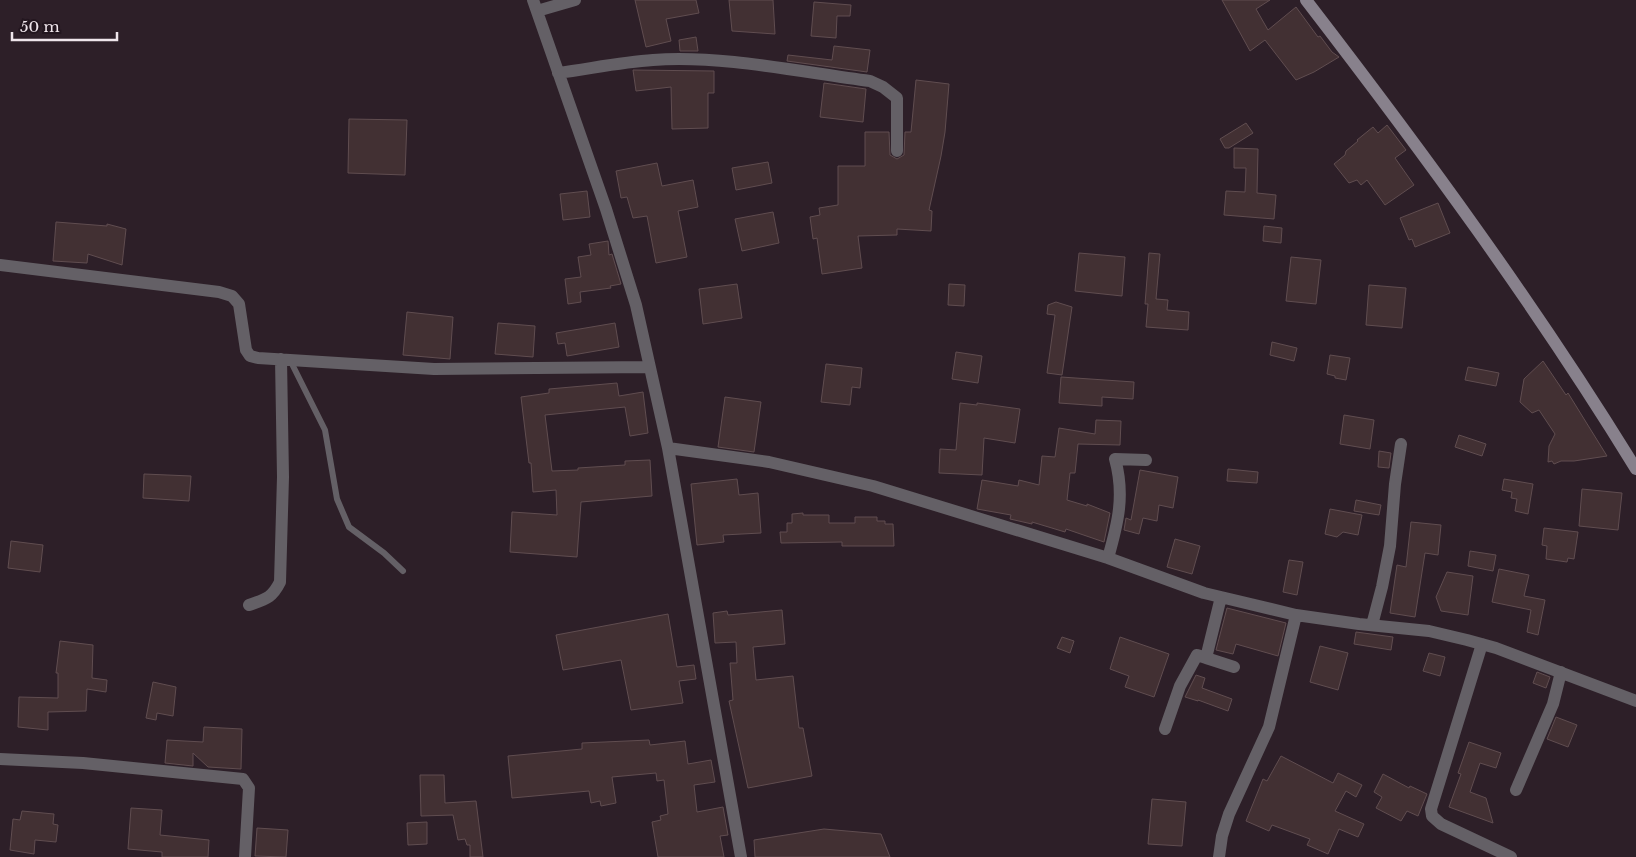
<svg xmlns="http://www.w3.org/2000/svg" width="1636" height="857" font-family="'Libre Baskerville',serif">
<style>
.building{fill:#423033;stroke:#604d50}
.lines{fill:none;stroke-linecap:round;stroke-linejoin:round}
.service{stroke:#646066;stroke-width:6}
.minor{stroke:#646066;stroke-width:12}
.secondary{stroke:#88818c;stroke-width:12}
</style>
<rect width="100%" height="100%" fill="#2d1f28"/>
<!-- building -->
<path class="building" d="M635,0H696L699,13L666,19L671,41L646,47Z
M729,0H773L775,34L732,31Z
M1222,0H1270L1256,9L1268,30L1296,7L1318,37L1320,36L1332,52L1339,57L1314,72L1296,80L1265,40L1250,51Z
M814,2L851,5L850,16H837L836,38L811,36Z
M696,37L698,51H680L679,40Z
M834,46L870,50L867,72L787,61L788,55L832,60Z
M633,70L714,71V93H708V128L672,129L671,87L636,91Z
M916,80L949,84L945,132L941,156L929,210L932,211L931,231L897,229V235L858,236L862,268L822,274L817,238L813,239L810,217L820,215L819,208L838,205V166H865V132H889L890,155L897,159L904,155L905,132H911Z
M824,83L866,89L863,122L820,117Z
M349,119L407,120L405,175L348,173Z
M1246,123L1253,133L1229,148H1225L1220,139Z
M1387,125L1406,150L1395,158L1414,185L1385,205L1367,180L1361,185L1357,180L1349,183L1334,164L1345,155L1346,151L1358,141L1357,140L1373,127L1378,133Z
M1234,148L1258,149L1257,193L1276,195L1274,219L1224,215L1226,191L1245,192L1246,168H1234Z
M768,162L772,183L736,190L732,168Z
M657,163L662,186L693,180L698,207L678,211L687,257L656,263L647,216L633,218L627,197L621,198L616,171Z
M587,191L590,217L563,220L560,194Z
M1438,203L1450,233L1415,247L1412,239L1409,240L1400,218Z
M773,212L779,243L742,251L735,219Z
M56,222L107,226V224L126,229L122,265L88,254L87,263L53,261Z
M1264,226L1282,228L1281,243L1263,241Z
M608,241L609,255L612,254L621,284L610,286L611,288L580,292L581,302L568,304L565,279L581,277L578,257L591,255L589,244Z
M1079,253L1125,257L1122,296L1075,291Z
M1149,253L1160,254L1156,299L1168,300L1167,310L1189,312L1188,330L1146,327L1148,304H1145Z
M1291,257L1321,260L1316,304L1286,301Z
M737,284L742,318L703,324L699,289Z
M949,284L965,285L964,306L948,305Z
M1369,285L1406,288L1402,328L1366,325Z
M1056,302L1072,307L1062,375L1047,373L1055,315L1047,314L1048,305Z
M407,312L453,317L450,359L403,355Z
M498,323L535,326L533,357L495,354Z
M615,323L619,347L567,356L565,343L558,344L556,333Z
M1272,342L1297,348L1294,361L1270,355Z
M956,352L982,356L978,383L952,379Z
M1330,355L1350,358L1346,380L1335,378V376L1327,374Z
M1543,361L1566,395L1568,393L1607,456L1574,461H1561L1554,464L1552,461L1548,462L1549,446L1555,434L1539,410L1532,413L1520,402L1524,379Z
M826,364L862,368L860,388L852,387L850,405L821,402Z
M1468,367L1499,373L1496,386L1465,380Z
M1061,377L1134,382L1133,399L1102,397V406L1059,403Z
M617,383L619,396L643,392L648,433L630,436L625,407L545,415L552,471L578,470V468L625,465V461L650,460L652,496L581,502L577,557L510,552L512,512L557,515L556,490L533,492L531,463H529L521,397L549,393V389Z
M725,397L761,402L754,452L718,447Z
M960,403L977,405V403L1020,409L1015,443L984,438L982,475L939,473L940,449L956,450Z
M1344,415L1374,420L1370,449L1340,444Z
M1096,420L1121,421L1120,445L1078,444L1075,473H1070L1067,500L1087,506V504L1110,513L1104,542L1066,529L1065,532L1032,522V524L1010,519L1011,515L977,509L982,480L1018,486L1019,480L1039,485L1042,456L1055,457L1059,428L1095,434Z
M1459,435L1486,444L1482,456L1455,447Z
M1379,451L1391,453L1389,468L1378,467Z
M1228,469L1258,472L1257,483L1227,481Z
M1140,470L1178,477L1173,508L1159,505L1157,521L1143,518L1139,534L1124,530L1126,518L1131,520Z
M144,474L191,476L189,501L143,498Z
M737,479L739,495L758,493L761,533L723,535L724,542L697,545L691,484Z
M1504,479L1533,484L1528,514L1515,511L1517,499L1511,498L1512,492L1502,490Z
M1582,489L1622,493L1618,530L1579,526Z
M1356,500L1381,505L1379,515L1354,511Z
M1330,509L1362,515L1358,535L1343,532L1337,537L1325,534Z
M803,513V515H829V523H855V517H877V521H885V524H893L894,546H842V542L781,543L780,532H787V523H792V514Z
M1411,522L1441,525L1438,555L1425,553L1415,617L1390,613L1397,565L1406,567Z
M1544,528L1578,532L1574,559L1568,558L1567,562L1546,559L1547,546L1542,545Z
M1175,539L1200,546L1192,574L1167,567Z
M11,541L43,545L40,572L8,568Z
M1470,551L1496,555L1493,571L1468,566Z
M1289,560L1303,562L1297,595L1283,592Z
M1499,569L1529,575L1524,596L1545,600L1538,635L1527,632L1531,610L1492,602Z
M1447,572L1473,576L1468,615L1441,611L1436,597Z
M1227,608L1286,623L1278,656L1236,644L1233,654L1216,650Z
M782,610L785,644L753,647L756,680L793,676L799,728H803L812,776L748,788L729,701L733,700L730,663H737L736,642L715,643L713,613L727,611L728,615Z
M668,614L677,667L694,665L696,679L679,681L683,703L631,710L621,660L563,670L556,635Z
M1356,632L1393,637L1391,650L1354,644Z
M1062,637L1074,641L1070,653L1057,648Z
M1120,637L1169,654L1154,697L1125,687L1129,676L1110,669Z
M60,641L93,645L92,678L107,680L106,692L87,689L86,711L48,712V730L18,727L19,697L58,698V673H56Z
M1320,646L1348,653L1338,690L1310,682Z
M1429,653L1445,657L1440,676L1423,671Z
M1537,672L1550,677L1546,688L1533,683Z
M1196,675L1205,678L1202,688L1232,699L1228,711L1198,700V701L1185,697Z
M153,682L176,687L173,716L157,713L156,720L146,718Z
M1556,717L1577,725L1568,747L1547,739Z
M204,727L242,729L241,769L208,767L193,753V766L165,763L167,740L203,742Z
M649,740L650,745L685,741L688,764L711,760L715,782L694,785L697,812L723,807L728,835L720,836L724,857H658L652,822L661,820L660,816L668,814L664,780L657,781L656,773L612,777L616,803L601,806L600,801L591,803L589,791L512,798L508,756L582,749V743Z
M1469,742L1501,753L1496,768L1480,763L1470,792L1486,798L1493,823L1449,807L1461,774L1458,773Z
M1281,756L1333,783L1338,773L1362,785L1356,797L1346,791L1335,811L1364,824L1358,837L1339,829L1328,854L1307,845L1310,839L1272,825L1269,831L1246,821L1263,779L1267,781Z
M1383,774L1409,788L1410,786L1427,794L1418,816L1407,811L1401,821L1376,808L1382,797L1374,792Z
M420,775H444L445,803L476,801L483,857H470V845H467L465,839L458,840L453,815L421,816Z
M1152,799L1186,802L1182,846L1148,844Z
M131,808L162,810L160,835L209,840L208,857H162V852L128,849Z
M22,811L54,814L53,824L58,825L56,842L35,840L34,854L10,850L13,819L20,820Z
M427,822V844L408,845L407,823Z
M257,828L288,830L286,857L255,856Z
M824,829L881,834L890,857H755L754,840Z"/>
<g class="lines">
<!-- service -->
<path class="service" d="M290,360L325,430L337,499L349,527L384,553L403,571"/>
<!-- minor -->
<path class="minor" d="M533,0L606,209L636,305L668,448L741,857
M537,11L575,0
M558,73C589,69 621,62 653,60C723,55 800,72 870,81L883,87L897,98V151
M0,265L219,292L232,296L239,304L246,350L250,356L258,358L434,369L650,367
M668,448L769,462L873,486L1108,558L1204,593L1296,615L1359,624L1429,631L1467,640L1496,648L1636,701
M1108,558C1118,523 1125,495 1115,459L1146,460
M249,605C266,599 272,598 280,582L283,477L281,359
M1372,625L1382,587L1390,546L1395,484L1401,444
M1482,644L1431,809L1432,816L1441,824L1511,857
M1165,729L1180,686L1197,655L1234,667L1206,658L1221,597
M0,759L83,763L243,779L249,788L245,857
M1516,790L1553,704L1561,672
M1219,857L1222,836L1229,814L1269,727L1296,615"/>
<!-- secondary -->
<path class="secondary" d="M1306,0C1423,152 1536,306 1636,469"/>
</g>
<!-- scale -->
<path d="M12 32v8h105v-8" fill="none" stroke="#efe5eb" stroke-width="2.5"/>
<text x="20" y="32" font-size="15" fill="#efe5eb" stroke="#23161f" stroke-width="4" paint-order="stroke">50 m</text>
</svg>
